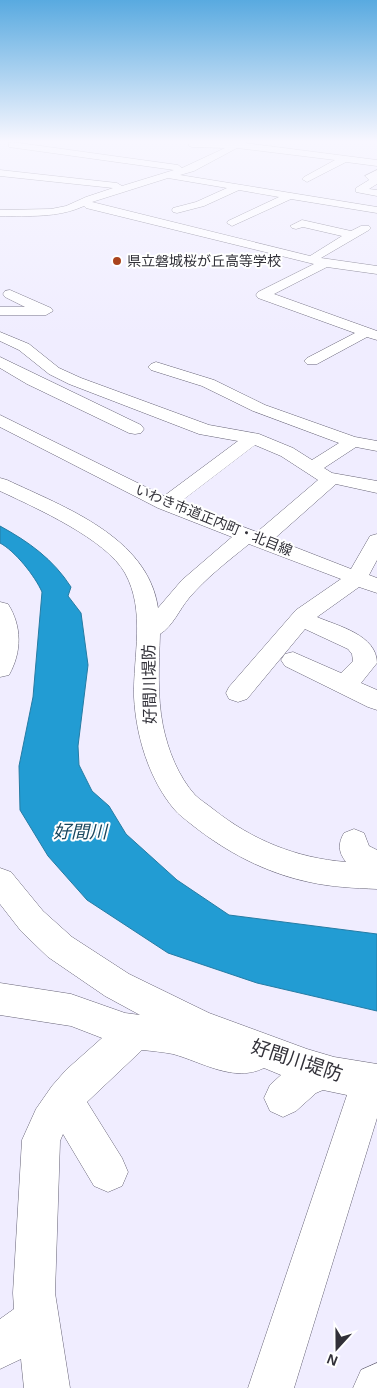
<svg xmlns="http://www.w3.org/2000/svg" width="377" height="1388" font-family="Helvetica,'Noto Sans JP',sans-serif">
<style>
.water{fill:#229cd3;stroke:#267ca4}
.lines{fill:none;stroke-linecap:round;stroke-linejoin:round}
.minor-casing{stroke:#676477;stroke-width:1}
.minor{fill:#fff;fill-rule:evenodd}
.poi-dot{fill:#aa431d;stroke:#fff;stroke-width:2}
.labels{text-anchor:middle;stroke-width:4;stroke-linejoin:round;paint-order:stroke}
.far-poi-label{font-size:14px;fill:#313038;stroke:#fff;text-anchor:start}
.far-street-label{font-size:14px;fill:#313038;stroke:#fff}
.street-label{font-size:16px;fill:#313038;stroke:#fff}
.water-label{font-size:18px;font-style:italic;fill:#1a485f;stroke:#fff}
.near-street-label{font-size:19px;fill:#313038;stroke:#fff}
</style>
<rect width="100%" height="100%" fill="#f0edff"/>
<!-- water -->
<path class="water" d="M0,526C29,542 53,559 71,587L68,596L81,613L88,665L78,746L79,765L92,791L109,806L126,834L177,880L229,915L377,934V1011L257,983L168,953L87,900L48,856L20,810L19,766L33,697L42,592C35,576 15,551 0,543Z"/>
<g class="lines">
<defs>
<path id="minor" d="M12,142L178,165L182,168L225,148L192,147L189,146L188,142H246L245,143L377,160V166L346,162L307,182L302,179L304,177L335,160L237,148L194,171L180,175L377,207V213L291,199L232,226L227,223L228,221L279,197L239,190L204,206L177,213L173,212L172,210L173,208L196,202L227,188L168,178L92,202L310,256L342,236L303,227L296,229L292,228L290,226L302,220L351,231L361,226H369L371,228L369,230L321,258L377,266V274L327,267L274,294L377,331V340L367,337L317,364H307L304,361L307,358L355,333L258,298L256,295L258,292L314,264L86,208L84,206C58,218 29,216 0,216V210L51,209L66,206L86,197L113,188L0,176V170L117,183L122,186L174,170L9,147V143Z
M377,170V184L369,189L377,190V196L356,192V188L369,180L365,176Z
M10,290L51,308L53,311L46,315H0V307H25L5,297L3,294L5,291Z
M0,332L29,344L59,368L81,378L209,425L259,434L293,448L312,460L339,443L253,411L202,386L151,370L148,367L151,364L156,362L214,380L265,405L355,437L377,441V451L356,447L324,468L332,473L377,481V493L336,484L274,539L351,569L370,536L377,534V560L369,575L377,578V593L359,587L317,617C338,626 377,635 377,663L361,683L377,690V710L368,707L285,666L281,660L285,654L293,652L341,673L353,661L352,654L348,649L305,629L247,699L238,702L229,699L226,693L229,687L296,610L341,579L249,544C228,561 206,578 189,598C179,610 173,626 160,634C159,665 157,696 163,726C168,750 178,776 195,795C200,800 207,804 213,809C252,840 296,858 346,862C338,852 338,843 344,833L354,829L364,833L369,846L377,850V889C354,888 331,887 309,882C266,873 226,852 191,824C185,819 179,815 174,809C149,779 136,736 134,697C133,656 146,611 125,573C106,539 36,508 0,491V478L7,480C64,507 148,537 158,608L182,580L232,537L158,508L0,427V415L164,496L238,441L199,434L69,384L49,374L19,350L0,341ZM255,445L281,456L318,480L257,532L179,503Z
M0,357L141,425L144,429L141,433L135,434L129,433L27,384L0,368Z
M0,602L8,604C22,626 22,652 9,675L0,677Z
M0,868L11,872L43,911L72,937L129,974L209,1013L307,1049L334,1057L377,1064V1118L294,1388H248L347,1095L323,1090L316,1093L296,1111L283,1117L270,1111L264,1098L270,1085L281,1075L264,1068C234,1083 202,1062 173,1054C163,1052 152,1051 142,1050L87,1102L122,1158L128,1172L122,1186L108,1192L94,1186L63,1134L60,1141L55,1293L70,1388H24L21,1359L0,1369V1319L14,1309L13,1293L22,1140L36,1109L52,1086L66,1070L102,1038L71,1026L0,1015V983L71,994L125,1013L140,1015L105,996L48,957L21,931L0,904Z
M377,1363V1388H353L361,1370Z"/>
</defs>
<!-- minor casing -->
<use href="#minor" class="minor-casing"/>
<!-- minor -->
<use href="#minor" class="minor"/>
</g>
<!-- sky -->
<linearGradient id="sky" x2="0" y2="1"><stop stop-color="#59aae0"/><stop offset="0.42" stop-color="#f8f7ff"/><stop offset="1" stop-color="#f8f7ff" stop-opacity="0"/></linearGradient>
<rect width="377" height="336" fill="url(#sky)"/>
<!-- markers -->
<circle class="poi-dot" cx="117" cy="261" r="5"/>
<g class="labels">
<!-- far-poi labels -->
<g class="far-poi-label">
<text x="127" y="266">県立磐城桜が丘高等学校</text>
</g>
<!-- far-street labels -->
<g class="far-street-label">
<text transform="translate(214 520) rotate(22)" y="5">いわき市道正内町・北目線</text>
</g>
<!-- street labels -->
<g class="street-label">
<text transform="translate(149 684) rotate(-91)" y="6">好間川堤防</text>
</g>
<!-- water labels -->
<g class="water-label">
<text x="80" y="838">好間川</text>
</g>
<!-- near-street labels -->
<g class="near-street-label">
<text transform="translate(297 1060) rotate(18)" y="7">好間川堤防</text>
</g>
</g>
<!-- north arrow -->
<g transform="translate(337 1348) rotate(201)" stroke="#ffffff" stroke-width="4" paint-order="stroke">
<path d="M0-4L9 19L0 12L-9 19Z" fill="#313038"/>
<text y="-8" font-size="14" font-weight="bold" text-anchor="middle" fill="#313038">N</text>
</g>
</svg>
